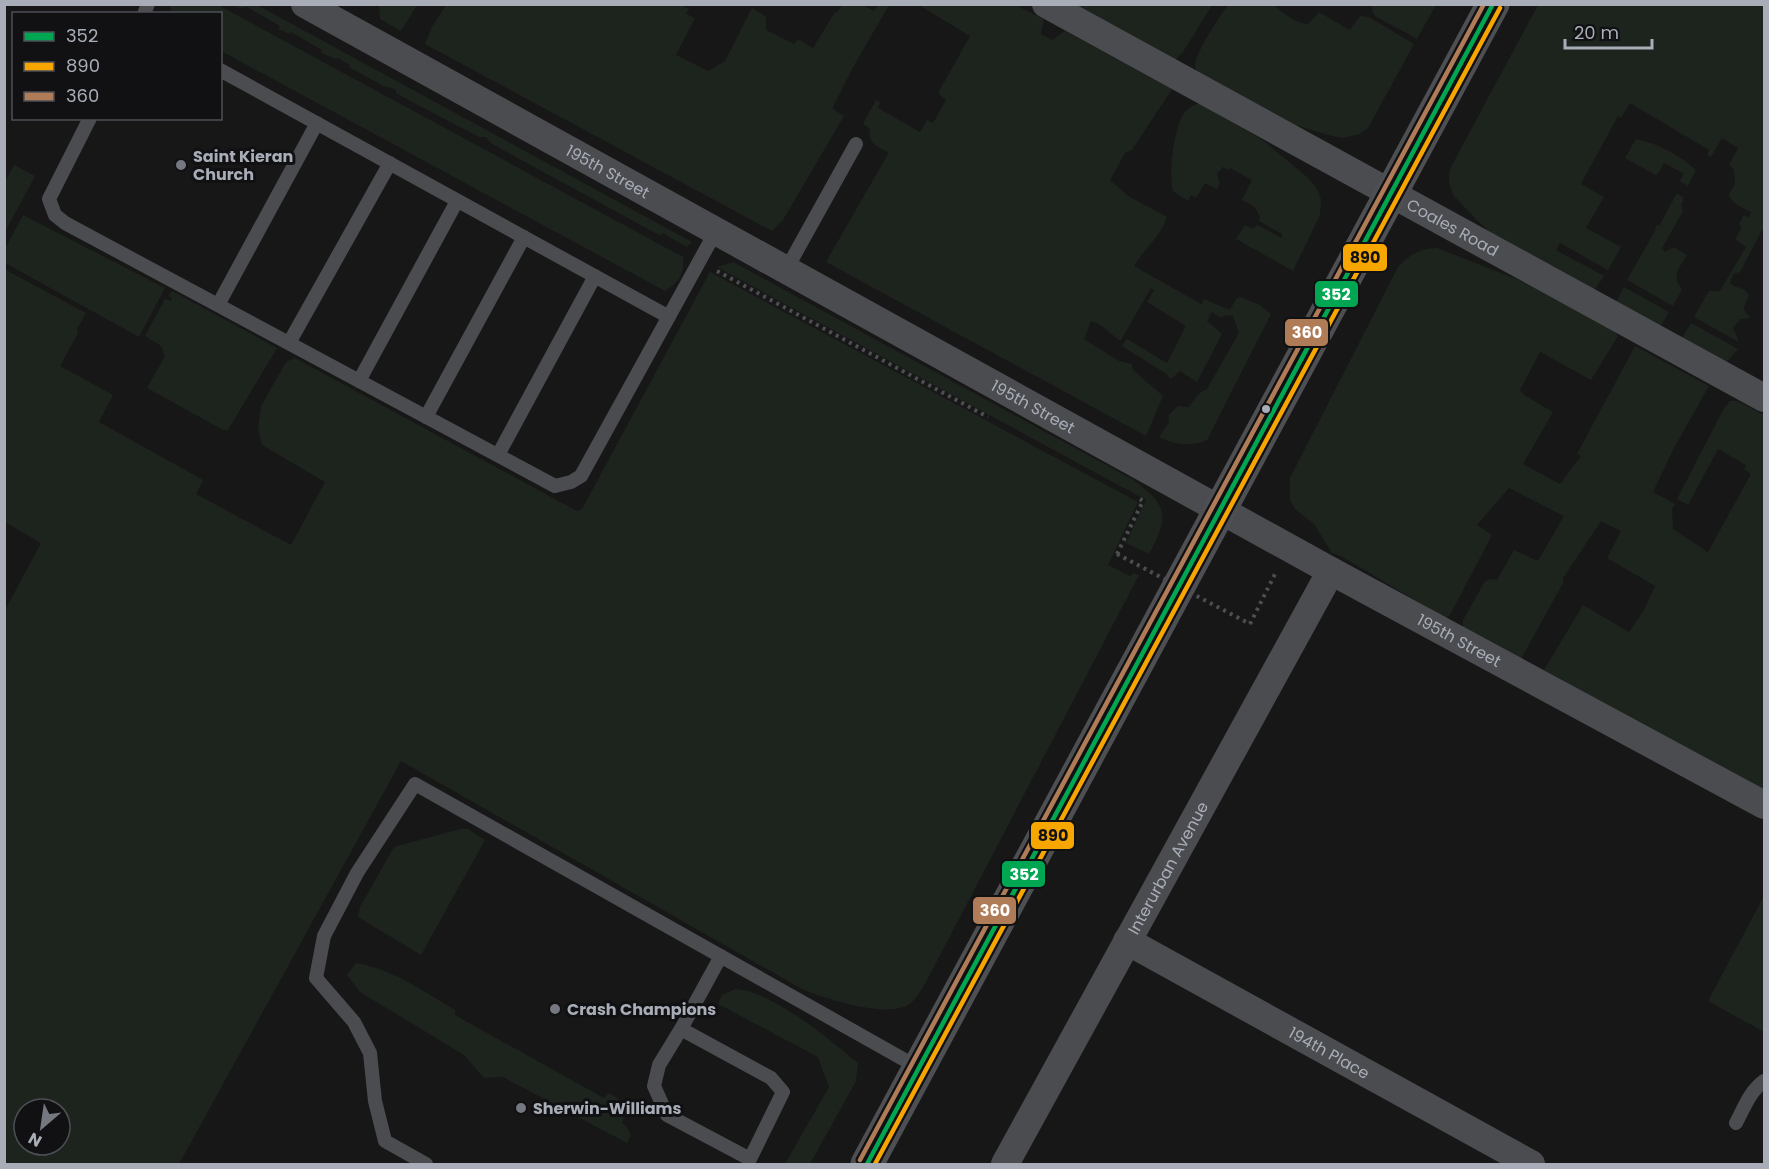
<svg xmlns="http://www.w3.org/2000/svg" width="1769" height="1169" font-family="Poppins,sans-serif">
<style>
.green{fill:#1d241e;fill-rule:evenodd}
.lines{fill:none;stroke-linecap:round;stroke-linejoin:round}
.path{stroke:#4d4e52;stroke-width:4;stroke-dasharray:3 4.5;stroke-linecap:butt}
.lane{stroke:#4b4c50;stroke-width:14}
.street{stroke:#4b4c50;stroke-width:28}
.primary{stroke:#4d4f52;stroke-width:33}
.path-bridge{stroke:#4d4e52;stroke-width:4;stroke-dasharray:3 4.5;stroke-linecap:butt}
.bus-1-casing{stroke:#111113;stroke-width:9}
.bus-2-casing{stroke:#111113;stroke-width:9}
.bus-3-casing{stroke:#111113;stroke-width:9}
.bus-1{stroke:#00a651;stroke-width:4.5}
.bus-2{stroke:#f7a600;stroke-width:4.5}
.bus-3{stroke:#b07c57;stroke-width:4.5}
.poi-dot{fill:#757880;stroke:#111113;stroke-width:2}
.bus-dot{fill:#a8adb8;stroke:#111113;stroke-width:2}
.labels{text-anchor:middle;stroke-width:6;stroke-linejoin:round;paint-order:stroke}
.poi-label{font-size:16px;font-weight:bold;fill:#a8adb8;stroke:#111113;text-anchor:start}
.street-label{font-size:16px;fill:#a8adb8;stroke:#111113}
.line-badge{stroke:#111113;stroke-width:2}
.badge-label{font-size:16px;text-anchor:middle;font-weight:bold;fill:#fff}
.pale-badge-label{font-size:16px;text-anchor:middle;font-weight:bold;fill:#111}
</style>
<rect width="100%" height="100%" fill="#171717"/>
<!-- green -->
<path class="green" d="M1373,4H1436V5L1417,39L1375,16L1372,11Z
M170,5H218L683,257C685,273 679,282 665,291L221,51L220,14L171,13Z
M232,5H257L692,242L687,247L662,233L661,236L492,144L486,137H479L397,94L395,89L383,86L349,67L350,65L338,58L336,59L321,53L322,50L291,32L289,34L278,29L280,26L247,7L239,8Z
M379,5V4L417,5L401,31L380,19Z
M446,5H681L689,9L686,14L695,18L676,55L708,71L725,61L752,8L766,17V30L794,44L798,39L813,48L835,12L837,13L842,5H862L874,11L878,5H889L852,69L833,107V109L844,116L783,220L772,231L425,44L432,27Z
M922,5H1015L1044,19L1041,34L1052,40L1065,31L1172,89L1132,150L1125,153L1110,180L1128,196L1167,217C1161,236 1144,249 1134,266L1201,304L1204,299L1230,310L1236,299L1240,297L1260,305L1271,314L1207,440C1191,447 1174,445 1159,437L1169,422V415L1178,406L1189,407L1198,394L1207,389L1239,333L1233,316L1225,315L1221,318L1212,312L1207,321L1222,334L1197,382L1180,371L1171,379L1165,373L1122,346L1127,339L1167,363L1186,326L1147,302L1154,290L1151,288L1121,340H1119L1099,324L1091,321L1084,339L1119,361L1132,364L1133,370L1163,396L1146,436L826,262L888,154V152C877,146 867,143 870,129L863,124L876,100L880,102L878,108L920,132L927,120L933,123L946,100L938,93L970,36L922,7Z
M1063,5H1212L1183,52L1175,60Z
M1228,5H1274C1283,13 1295,23 1308,24L1319,12L1350,30L1360,16L1369,17L1414,44L1368,128L1360,134L1343,138L1328,135L1286,122L1197,75C1197,72 1195,69 1195,65C1196,52 1219,17 1228,5Z
M1538,5H1764V231L1762,230L1740,272L1733,274L1730,283C1736,289 1745,287 1749,295L1744,307L1745,312L1751,318L1740,319L1733,328L1739,342L1694,317L1709,291H1720L1746,247L1735,239L1742,227L1739,224L1743,215L1749,217L1751,212C1743,208 1730,203 1729,194L1735,184L1734,169L1729,165L1738,148L1722,138L1711,157L1707,155L1709,150L1630,103L1621,118L1618,116L1581,184L1604,197L1586,228L1621,247L1608,270L1560,243L1556,250L1604,276L1592,294L1496,238L1476,219L1453,195L1449,182V172L1452,165Z
M1199,103L1261,139L1306,176L1316,187L1321,199L1320,215L1293,271L1236,239L1245,225L1253,229L1257,225L1282,238V234L1259,221L1260,217L1255,207L1242,200L1252,180L1230,168L1229,170L1223,167L1217,174L1220,184L1217,189L1205,183L1196,198L1191,195L1188,201L1173,191C1168,173 1174,135 1181,118C1185,110 1191,106 1199,103Z
M1636,139C1658,143 1680,156 1696,170L1688,186L1680,181L1684,174L1664,163L1658,174L1656,175L1625,158Z
M14,165L35,176L5,232V182Z
M1677,193L1684,198L1681,205L1683,211L1662,248L1665,252L1674,247L1687,255C1680,267 1670,277 1682,289L1673,306L1627,280L1655,231L1656,225L1659,226Z
M23,215L165,288L139,337L5,263V249Z
M1437,248L1519,280L1614,331L1618,336L1591,380L1540,352L1520,390L1524,395L1553,412L1523,464L1560,484L1581,456L1577,454L1635,346L1709,386L1674,448L1653,492L1675,504L1672,509L1673,529L1708,552L1751,474L1744,469L1746,465L1718,449L1688,505L1677,499L1723,410L1730,401H1737L1764,415V792L1544,670L1583,605L1629,632L1644,610L1655,586L1607,558L1621,531L1601,521L1563,578V583L1521,659L1463,628V620L1485,581L1491,579L1497,580L1514,550L1538,561L1564,516L1509,488L1477,525L1492,535L1450,615L1445,618L1341,556L1332,553L1314,524L1295,509L1290,500V478L1398,267C1410,254 1419,249 1437,248Z
M733,262L1132,479C1168,505 1170,516 1149,554L1126,543L1146,500L717,267Z
M4,269L86,313L77,329L78,333L60,366L113,395L99,422L203,480L196,494L291,545L325,482L262,445L258,429L261,406L286,362L295,358L577,511L582,509L710,272L1138,502L1108,565L1130,576L1133,573L1139,575L926,982C921,990 916,1000 908,1005C886,1018 825,999 802,989L401,761L179,1164H5V610L41,543L5,522ZM24,1109H60V1145H24Z
M1624,287L1669,312L1662,324L1658,327L1614,306Z
M172,291L277,348L228,430H223L147,388L165,356L161,346L145,336L165,299L171,301L172,298L168,296Z
M1691,323L1738,349L1724,365L1683,342V336Z
M460,829H468L485,840L421,955L358,917L360,907L394,847Z
M1764,896V1032L1708,1001Z
M356,963C392,969 423,991 455,1010V1015L604,1098L609,1093L628,1105L622,1123L626,1126L631,1135L627,1143L503,1077L484,1078L464,1055L360,992L347,975Z
M735,989C771,990 830,1040 858,1063L856,1081L810,1164H785L829,1087L818,1057L718,1004L722,995Z"/>
<g class="lines">
<!-- path -->
<path class="path" d="M717,271L988,417
M1117,554L1143,501L1140,499
M1250,624L1275,574"/>
<!-- lane -->
<path class="lane" d="M144,14L148,4
M220,70L669,317
M90,118L49,199L55,215L65,223L555,486L571,482L581,476L716,231
M786,270L856,144
M218,305L317,123
M289,343L390,163
M359,381L457,201
M426,417L524,237
M498,455L595,276
M681,1029L771,1078L783,1092L750,1159L667,1115L654,1086L659,1065L681,1029L721,956
M1736,1123C1744,1108 1750,1091 1764,1081
M426,1164L385,1141L375,1101L370,1053L354,1022L316,978L324,936L357,873L415,784L919,1068"/>
<!-- street -->
<g class="street">
<path id="s1" d="M305,4L1331,571L1764,805"/>
<path id="s2" d="M1046,4L1764,398"/>
<path id="s3" d="M1127,941L1531,1164"/>
<path id="s4" d="M1005,1164L1331,571"/>
</g>
<!-- primary -->
<path class="primary" d="M867,1164L1493,4"/>
<!-- path-bridge -->
<path class="path-bridge" d="M1117,554L1250,624"/>
<defs>
<path id="bus-1" d="M867,1164L1493,4"/>
<path id="bus-2" d="M875,1164L1500,8"/>
<path id="bus-3" d="M860,1160L1484,4"/>
</defs>
<!-- bus-1 casing -->
<use href="#bus-1" class="bus-1-casing"/>
<!-- bus-2 casing -->
<use href="#bus-2" class="bus-2-casing"/>
<!-- bus-3 casing -->
<use href="#bus-3" class="bus-3-casing"/>
<!-- bus-1 -->
<use href="#bus-1" class="bus-1"/>
<!-- bus-2 -->
<use href="#bus-2" class="bus-2"/>
<!-- bus-3 -->
<use href="#bus-3" class="bus-3"/>
</g>
<!-- markers -->
<g class="poi-dot">
<circle cx="181" cy="165" r="6"/>
<circle cx="555" cy="1009" r="6"/>
<circle cx="521" cy="1108" r="6"/>
</g>
<circle class="bus-dot" cx="1266" cy="409" r="5"/>
<g class="labels">
<!-- poi labels -->
<g class="poi-label">
<text x="193" y="162">Saint Kieran<tspan x="193" dy="18">Church</tspan></text>
<text x="567" y="1015">Crash Champions</text>
<text x="533" y="1114">Sherwin-Williams</text>
</g>
<!-- street labels -->
<g class="street-label">
<text dy="6" stroke="none"><textPath href="#s1" startOffset="346">195th Street</textPath></text>
<text dy="6" stroke="none"><textPath href="#s2" startOffset="464">Coales Road</textPath></text>
<text dy="6" stroke="none"><textPath href="#s1" startOffset="832">195th Street</textPath></text>
<text dy="6" stroke="none"><textPath href="#s1" startOffset="1318">195th Street</textPath></text>
<text dy="6" stroke="none"><textPath href="#s4" startOffset="338">Interurban Avenue</textPath></text>
<text dy="6" stroke="none"><textPath href="#s3" startOffset="231">194th Place</textPath></text>
</g>
</g>
<g class="line-badge">
<rect x="1342" y="243" width="46" height="29" rx="6" fill="#f7a600"/>
<rect x="1314" y="280" width="45" height="28" rx="6" fill="#00a651"/>
<rect x="1284" y="318" width="45" height="29" rx="6" fill="#b07c57"/>
<rect x="1030" y="821" width="45" height="29" rx="6" fill="#f7a600"/>
<rect x="1001" y="860" width="45" height="28" rx="6" fill="#00a651"/>
<rect x="972" y="896" width="45" height="29" rx="6" fill="#b07c57"/>
</g>
<g class="badge-label">
<text x="1336" y="300">352</text>
<text x="1307" y="338">360</text>
<text x="1024" y="880">352</text>
<text x="995" y="916">360</text>
</g>
<g class="pale-badge-label">
<text x="1365" y="263">890</text>
<text x="1053" y="841">890</text>
</g>
<!-- border -->
<rect width="1769" height="1169" fill="none" stroke="#a8adb8" stroke-width="12"/>
<!-- legend -->
<rect x="12" y="12" width="210" height="108" fill="#111113" stroke="#4d4f55" stroke-width="1.5"/>
<rect x="24" y="32" width="30" height="9" fill="#00a651" stroke="#4d4f55" stroke-width="1.5"/>
<text x="66" y="42" font-size="18" fill="#a8adb8">352</text>
<rect x="24" y="62" width="30" height="9" fill="#f7a600" stroke="#4d4f55" stroke-width="1.5"/>
<text x="66" y="72" font-size="18" fill="#a8adb8">890</text>
<rect x="24" y="92" width="30" height="9" fill="#b07c57" stroke="#4d4f55" stroke-width="1.5"/>
<text x="66" y="102" font-size="18" fill="#a8adb8">360</text>
<!-- north arrow -->
<g transform="translate(42 1127) rotate(209)"><circle r="28" fill="#111113" stroke="#4d4f55" stroke-width="1.5"/>
<path d="M0-4.5L10 22L0 15L-10 22Z" fill="#757880"/>
<text y="-9" font-size="16" font-weight="bold" text-anchor="middle" fill="#a8adb8">N</text>
</g>
<!-- scale -->
<path d="M1565 39v9h87v-9" fill="none" stroke="#a8adb8" stroke-width="3"/>
<text x="1574" y="39" font-size="18" fill="#a8adb8" stroke="#111113" stroke-width="4.5" paint-order="stroke">20 m</text>
</svg>
